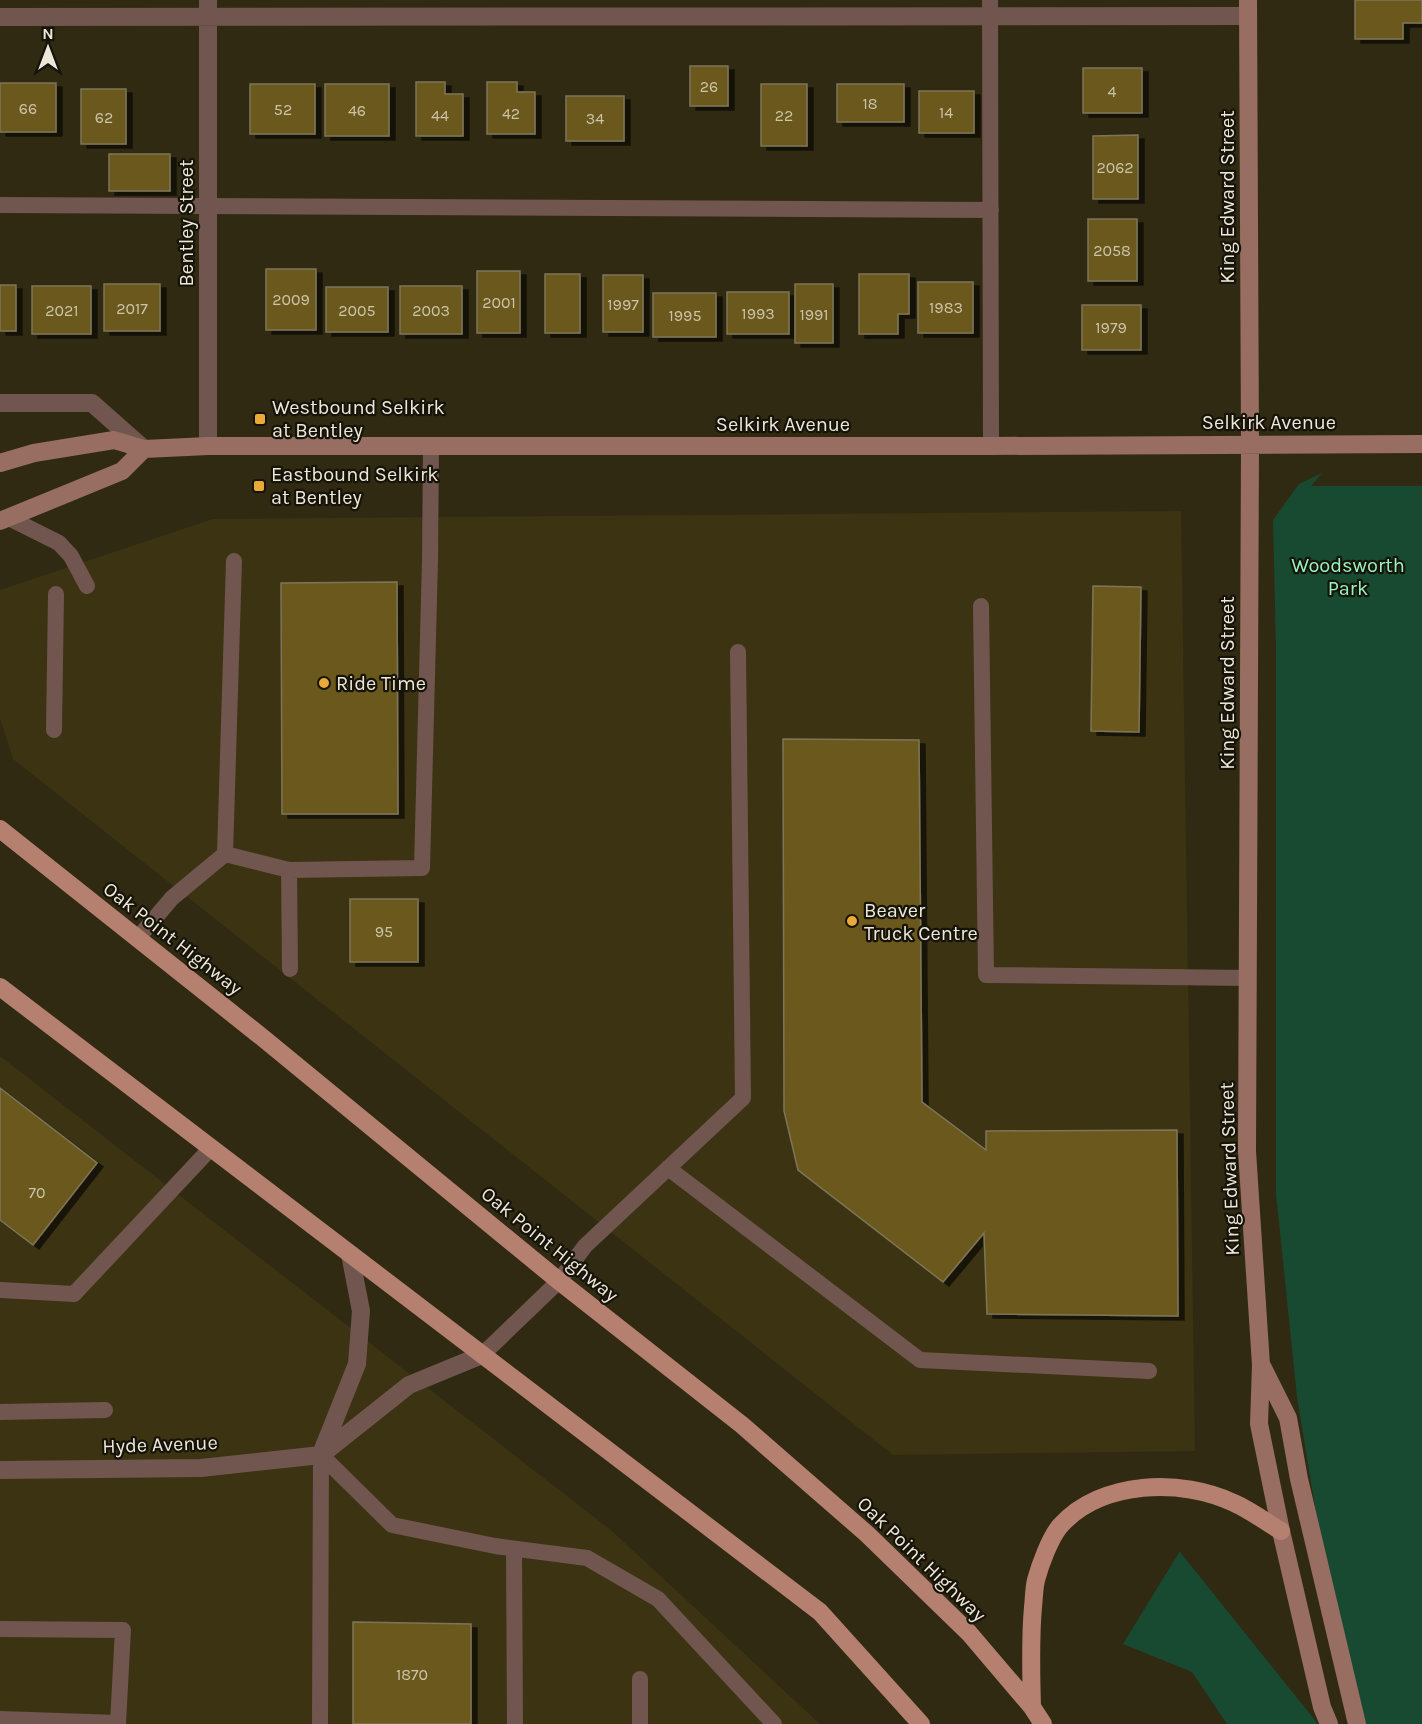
<svg xmlns="http://www.w3.org/2000/svg" width="1422" height="1724" font-family="Karla,sans-serif">
<style>
.built{fill:#3c3313}
.green{fill:#184a32}
.building{fill:#6b591a;stroke:#7d755a;stroke-width:1.5;filter:url(#shadow)}
.lines{fill:none;stroke-linecap:round;stroke-linejoin:round}
.lane{stroke:#71564f;stroke-width:16}
.street{stroke:#71564f;stroke-width:18}
.secondary{stroke:#986e62;stroke-width:18}
.primary{stroke:#b68071;stroke-width:18}
.poi-dot{fill:#eba93a;stroke:#161309;stroke-width:2}
.labels{text-anchor:middle;stroke-width:4.5;stroke-linejoin:round;paint-order:stroke}
.number-label{font-size:16px;fill:#ccc4a9}
.street-label{font-size:20px;fill:#ece7d9;stroke:#161309}
.poi-label{font-size:20px;fill:#ece7d9;stroke:#161309;text-anchor:start}
.park-label{font-size:20px;fill:#96f2c0;stroke:#161309}
</style>
<defs>
<filter id="shadow"><feDropShadow dx="6" dy="4" stdDeviation="0" flood-color="#0009"/></filter>
</defs>
<rect width="100%" height="100%" fill="#312a12"/>
<!-- built -->
<path class="built" d="M1181,511L1195,1451L893,1455L13,759L0,718V590L213,519Z
M0,1056L612,1531L820,1724H0Z"/>
<!-- green -->
<path class="green" d="M1322,473L1311,486H1422V1724H1351L1297,1397L1276,1193V647L1273,520L1299,484Z
M1180,1551V1552L1318,1724H1227L1192,1672L1123,1644Z"/>
<!-- building -->
<path class="building" d="M1355,0H1422V23H1403V39H1355Z
M690,66H728V106H690Z
M1083,68H1142V113H1083Z
M416,82H445V94H463V136H416Z
M487,82H517V92H535V134H487Z
M0,83H56V132H0Z
M250,84H315V134H250Z
M325,84H389V136H325Z
M761,84H807V146H761Z
M837,84H904V122H837Z
M81,89H126V144H81Z
M919,91H974V133H919Z
M566,96H624V141H566Z
M1138,135V199H1093V136Z
M109,154H170V191H109Z
M1088,219H1137V281H1088Z
M266,269H316V330H266Z
M477,271H520V333H477Z
M545,274H580V333H545Z
M859,274H909V314H898V334H859Z
M603,275H643V332H603Z
M918,282H973V333H918Z
M104,284H160V331H104Z
M795,284H833V343H795Z
M0,285H16V331H0Z
M32,286H91V334H32Z
M400,286H462V334H400Z
M326,287H388V332H326Z
M727,292H789V334H727Z
M653,293H716V337H653Z
M1082,305H1141V350H1082Z
M397,582L398,814H282L281,583Z
M1093,586L1141,587L1139,732L1091,731Z
M783,739L919,740L922,1102L986,1150V1131L1177,1130L1178,1316L987,1314L984,1233L943,1282L798,1170L784,1111Z
M350,899H418V962H350Z
M0,1088L97,1163L33,1245L0,1220Z
M353,1622L471,1624V1724H353Z"/>
<g class="lines">
<!-- lane -->
<path class="lane" d="M990,0L991,446
M0,205L991,210
M9,518L59,543L71,556L87,586
M981,606L986,975L1248,978
M54,730L56,594
M225,854L289,870L422,868L430,560L431,446
M289,870L290,969
M137,939L172,898L225,854L234,561
M668,1168L920,1360L1149,1371
M0,1290L74,1294L211,1148
M482,1355L559,1281L585,1246L743,1098L738,652
M0,1412L105,1410
M321,1455L392,1525L495,1546L587,1558L658,1599L774,1724
M514,1549L515,1724
M0,1629L123,1630L118,1723L0,1719
M320,1724L321,1455
M640,1724V1679"/>
<!-- street -->
<path class="street" d="M208,0V446
M0,17L1248,16
M0,403H92L144,449
M321,1454L357,1364L361,1311L350,1254
M0,1470L201,1468L321,1455L409,1385L482,1355"/>
<!-- secondary -->
<path class="secondary" d="M1248,0L1250,445L1247,1151L1261,1365L1259,1424L1281,1531L1322,1707L1329,1724
M0,463L34,453L114,440L144,449L208,446H991L1422,444
M0,521L122,471L144,449
M1262,1366L1288,1418L1299,1479L1357,1724"/>
<!-- primary -->
<path class="primary" d="M0,829L263,1038L559,1281L742,1425L867,1534L969,1633L1032,1707L1043,1724
M0,987L820,1612L921,1724
M1032,1707C1031,1674 1030,1640 1033,1607C1034,1598 1034,1588 1036,1580C1040,1565 1050,1538 1060,1526C1101,1480 1182,1478 1234,1503C1250,1510 1266,1522 1281,1531"/>
</g>
<!-- markers -->
<g class="poi-dot">
<rect x="254" y="413" width="12" height="12" rx="3"/>
<rect x="253" y="480" width="12" height="12" rx="3"/>
<circle cx="324" cy="683" r="6"/>
<circle cx="852" cy="921" r="6"/>
</g>
<g class="labels">
<!-- number labels -->
<g class="number-label">
<text x="709" y="92">26</text>
<text x="1112" y="97">4</text>
<text x="870" y="109">18</text>
<text x="28" y="114">66</text>
<text x="283" y="115">52</text>
<text x="357" y="116">46</text>
<text x="946" y="118">14</text>
<text x="511" y="119">42</text>
<text x="440" y="121">44</text>
<text x="784" y="121">22</text>
<text x="104" y="123">62</text>
<text x="595" y="124">34</text>
<text x="1115" y="173">2062</text>
<text x="1112" y="256">2058</text>
<text x="291" y="305">2009</text>
<text x="499" y="308">2001</text>
<text x="623" y="310">1997</text>
<text x="946" y="313">1983</text>
<text x="132" y="314">2017</text>
<text x="62" y="316">2021</text>
<text x="357" y="316">2005</text>
<text x="431" y="316">2003</text>
<text x="758" y="319">1993</text>
<text x="814" y="320">1991</text>
<text x="685" y="321">1995</text>
<text x="1111" y="333">1979</text>
<text x="384" y="937">95</text>
<text x="37" y="1198">70</text>
<text x="412" y="1680">1870</text>
</g>
<!-- street labels -->
<g class="street-label">
<text transform="translate(1227 197) rotate(-90)" y="7">King Edward Street</text>
<text transform="translate(186 223) rotate(-90)" y="7">Bentley Street</text>
<text x="1269" y="429">Selkirk Avenue</text>
<text x="783" y="431">Selkirk Avenue</text>
<text transform="translate(1227 683) rotate(-90)" y="7">King Edward Street</text>
<text transform="translate(173 938) rotate(38)" y="7">Oak Point Highway</text>
<text transform="translate(1229 1169) rotate(-92)" y="7">King Edward Street</text>
<text transform="translate(550 1244) rotate(39)" y="7">Oak Point Highway</text>
<text transform="translate(160 1444) rotate(-2)" y="7">Hyde Avenue</text>
<text transform="translate(922 1559) rotate(44)" y="7">Oak Point Highway</text>
</g>
<!-- poi labels -->
<g class="poi-label">
<text x="272" y="414">Westbound Selkirk<tspan x="272" dy="23">at Bentley</tspan></text>
<text x="271" y="481">Eastbound Selkirk<tspan x="271" dy="23">at Bentley</tspan></text>
<text x="336" y="690">Ride Time</text>
<text x="864" y="917">Beaver<tspan x="864" dy="23">Truck Centre</tspan></text>
</g>
<!-- park labels -->
<g class="park-label">
<text x="1348" y="572">Woodsworth<tspan x="1348" dy="23">Park</tspan></text>
</g>
</g>
<!-- north arrow -->
<g transform="translate(48 48)" stroke="#161309" stroke-width="4.5" paint-order="stroke">
<path d="M0-4.5L10 22L0 15L-10 22Z" fill="#ece7d9"/>
<text y="-9" font-size="16" font-weight="bold" text-anchor="middle" fill="#ece7d9">N</text>
</g>
</svg>
